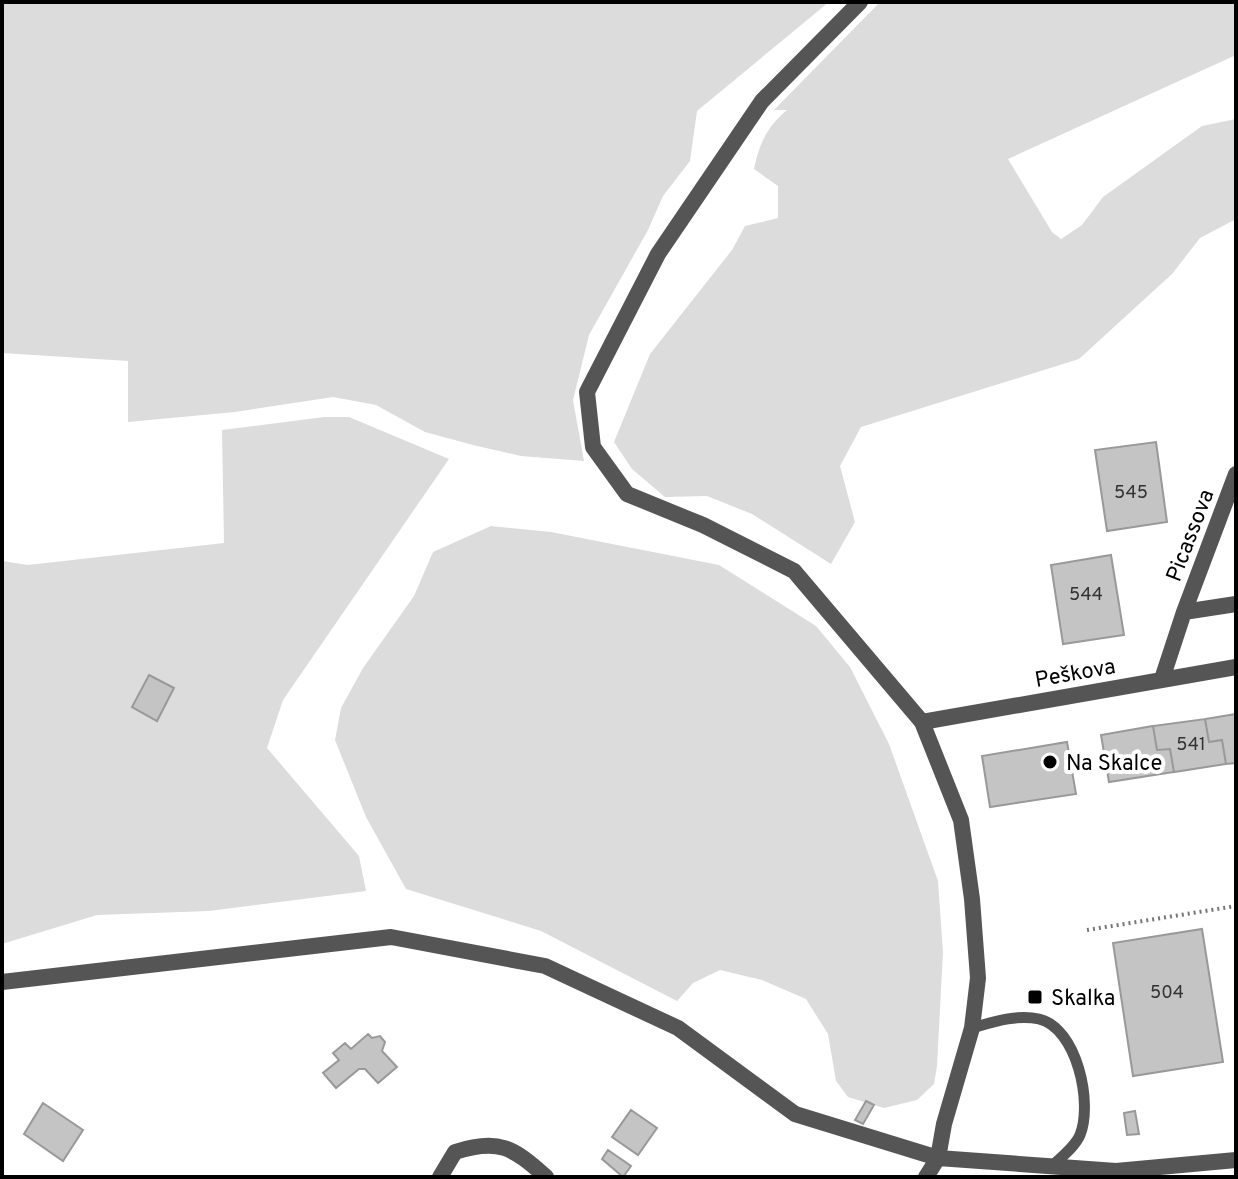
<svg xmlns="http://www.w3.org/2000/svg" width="1238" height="1179" font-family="Overpass,sans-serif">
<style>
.green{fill:#dcdcdc}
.building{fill:#c4c4c4;stroke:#999;stroke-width:2}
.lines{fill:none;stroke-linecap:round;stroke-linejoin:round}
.path{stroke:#777;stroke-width:4;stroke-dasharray:2 4;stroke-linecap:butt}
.service{stroke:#555;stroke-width:11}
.minor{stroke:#555;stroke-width:16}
.tertiary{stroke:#555;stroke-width:16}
.poi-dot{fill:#000;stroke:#fff;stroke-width:3}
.labels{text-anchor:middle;stroke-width:8;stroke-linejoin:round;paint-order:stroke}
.number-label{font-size:18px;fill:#313131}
.street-label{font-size:22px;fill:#000;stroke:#fff}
.poi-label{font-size:22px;fill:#000;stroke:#fff;text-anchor:start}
</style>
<rect width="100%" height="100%" fill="#fff"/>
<!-- green -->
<path class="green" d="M2,2H829L697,111L690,161L663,196L648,230L589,335L573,400L584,461L521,456L473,445L425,432L376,405L333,397L235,412L128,422V361L2,353Z
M880,2H1236V55L1008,159L1052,232L1061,239L1082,225L1103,197L1202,126L1236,119V219L1200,238L1172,274L1079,359L861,427L840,466L855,522L831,564L752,514L707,496L665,497L632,469L614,442L650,354L732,250L745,226L778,218V186L754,169C759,144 767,127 787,110H774Z
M324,417H349L449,459L283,700L267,748L359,856L366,891L209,911L97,915L2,944V561L28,565L224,543L222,430Z
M491,526L551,532L719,565L816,626L850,667L889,744L938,881L943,952L937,1066L934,1084L917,1100L884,1108L848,1097L836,1081L828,1034L806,999L762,980L720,970L693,983L677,1001L541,931L406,889L366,817L335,740L341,708L363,668L414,596L433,552Z"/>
<!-- building -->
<path class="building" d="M1156,442L1167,522L1107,531L1095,450Z
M1111,555L1124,635L1063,644L1051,565Z
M149,675L174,688L157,721L132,707Z
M1236,714V763L1226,764L1222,740L1209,742L1205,719Z
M1205,719L1209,742L1222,740L1226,764L1174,772L1170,749L1157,750L1153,726Z
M1153,726L1157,750L1170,749L1174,772L1109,782L1101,735Z
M1067,742L1076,794L990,807L982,756Z
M1202,929L1223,1062L1133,1076L1113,943Z
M368,1034L372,1038L380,1036L385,1042L382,1051L397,1067L378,1083L365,1069H359L336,1088L323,1073L339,1060L333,1053L345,1043L351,1049Z
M866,1101L874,1105L863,1124L855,1120Z
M43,1103L83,1130L63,1161L24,1134Z
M631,1110L657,1128L638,1155L612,1137Z
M1135,1111L1139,1134L1127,1135L1124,1113Z
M608,1150L631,1166L623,1177L602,1159Z"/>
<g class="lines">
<!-- path -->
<path class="path" d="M1087,930L1236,906"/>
<!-- service -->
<path class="service" d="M972,1028C993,1022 1017,1014 1039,1019C1077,1028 1093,1103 1080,1135C1075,1147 1060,1158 1051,1167"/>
<!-- minor -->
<path class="minor" d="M1184,612L1236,474
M1162,679L1184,612L1236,604
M922,722L1236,667
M440,1177L455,1152C498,1138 513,1147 546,1177
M926,1177L938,1158L1116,1171L1236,1160"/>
<!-- tertiary -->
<path class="tertiary" d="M2,982L391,937L545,966L678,1028L795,1114L938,1158L944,1124L972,1028L978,978L972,899L961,820L922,722L794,571L703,525L627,494L593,447L587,392L658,254L762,101L860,2"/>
</g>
<!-- markers -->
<g class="poi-dot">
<circle cx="1050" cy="762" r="8"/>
<rect x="1027" y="989" width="16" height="16" rx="4"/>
</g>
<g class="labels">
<!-- number labels -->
<g class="number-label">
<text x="1131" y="498">545</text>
<text x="1086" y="600">544</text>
<text x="1191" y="750">541</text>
<text x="1167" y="998">504</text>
</g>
<!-- street labels -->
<g class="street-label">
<text transform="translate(1189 535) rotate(-69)" y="8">Picassova</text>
<text transform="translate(1075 672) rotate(-10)" y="8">Peškova</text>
</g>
<!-- poi labels -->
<g class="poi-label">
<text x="1066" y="770">Na Skalce</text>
<text x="1051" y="1005">Skalka</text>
</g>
</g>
<!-- border -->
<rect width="1238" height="1179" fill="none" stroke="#000000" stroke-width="8"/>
</svg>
